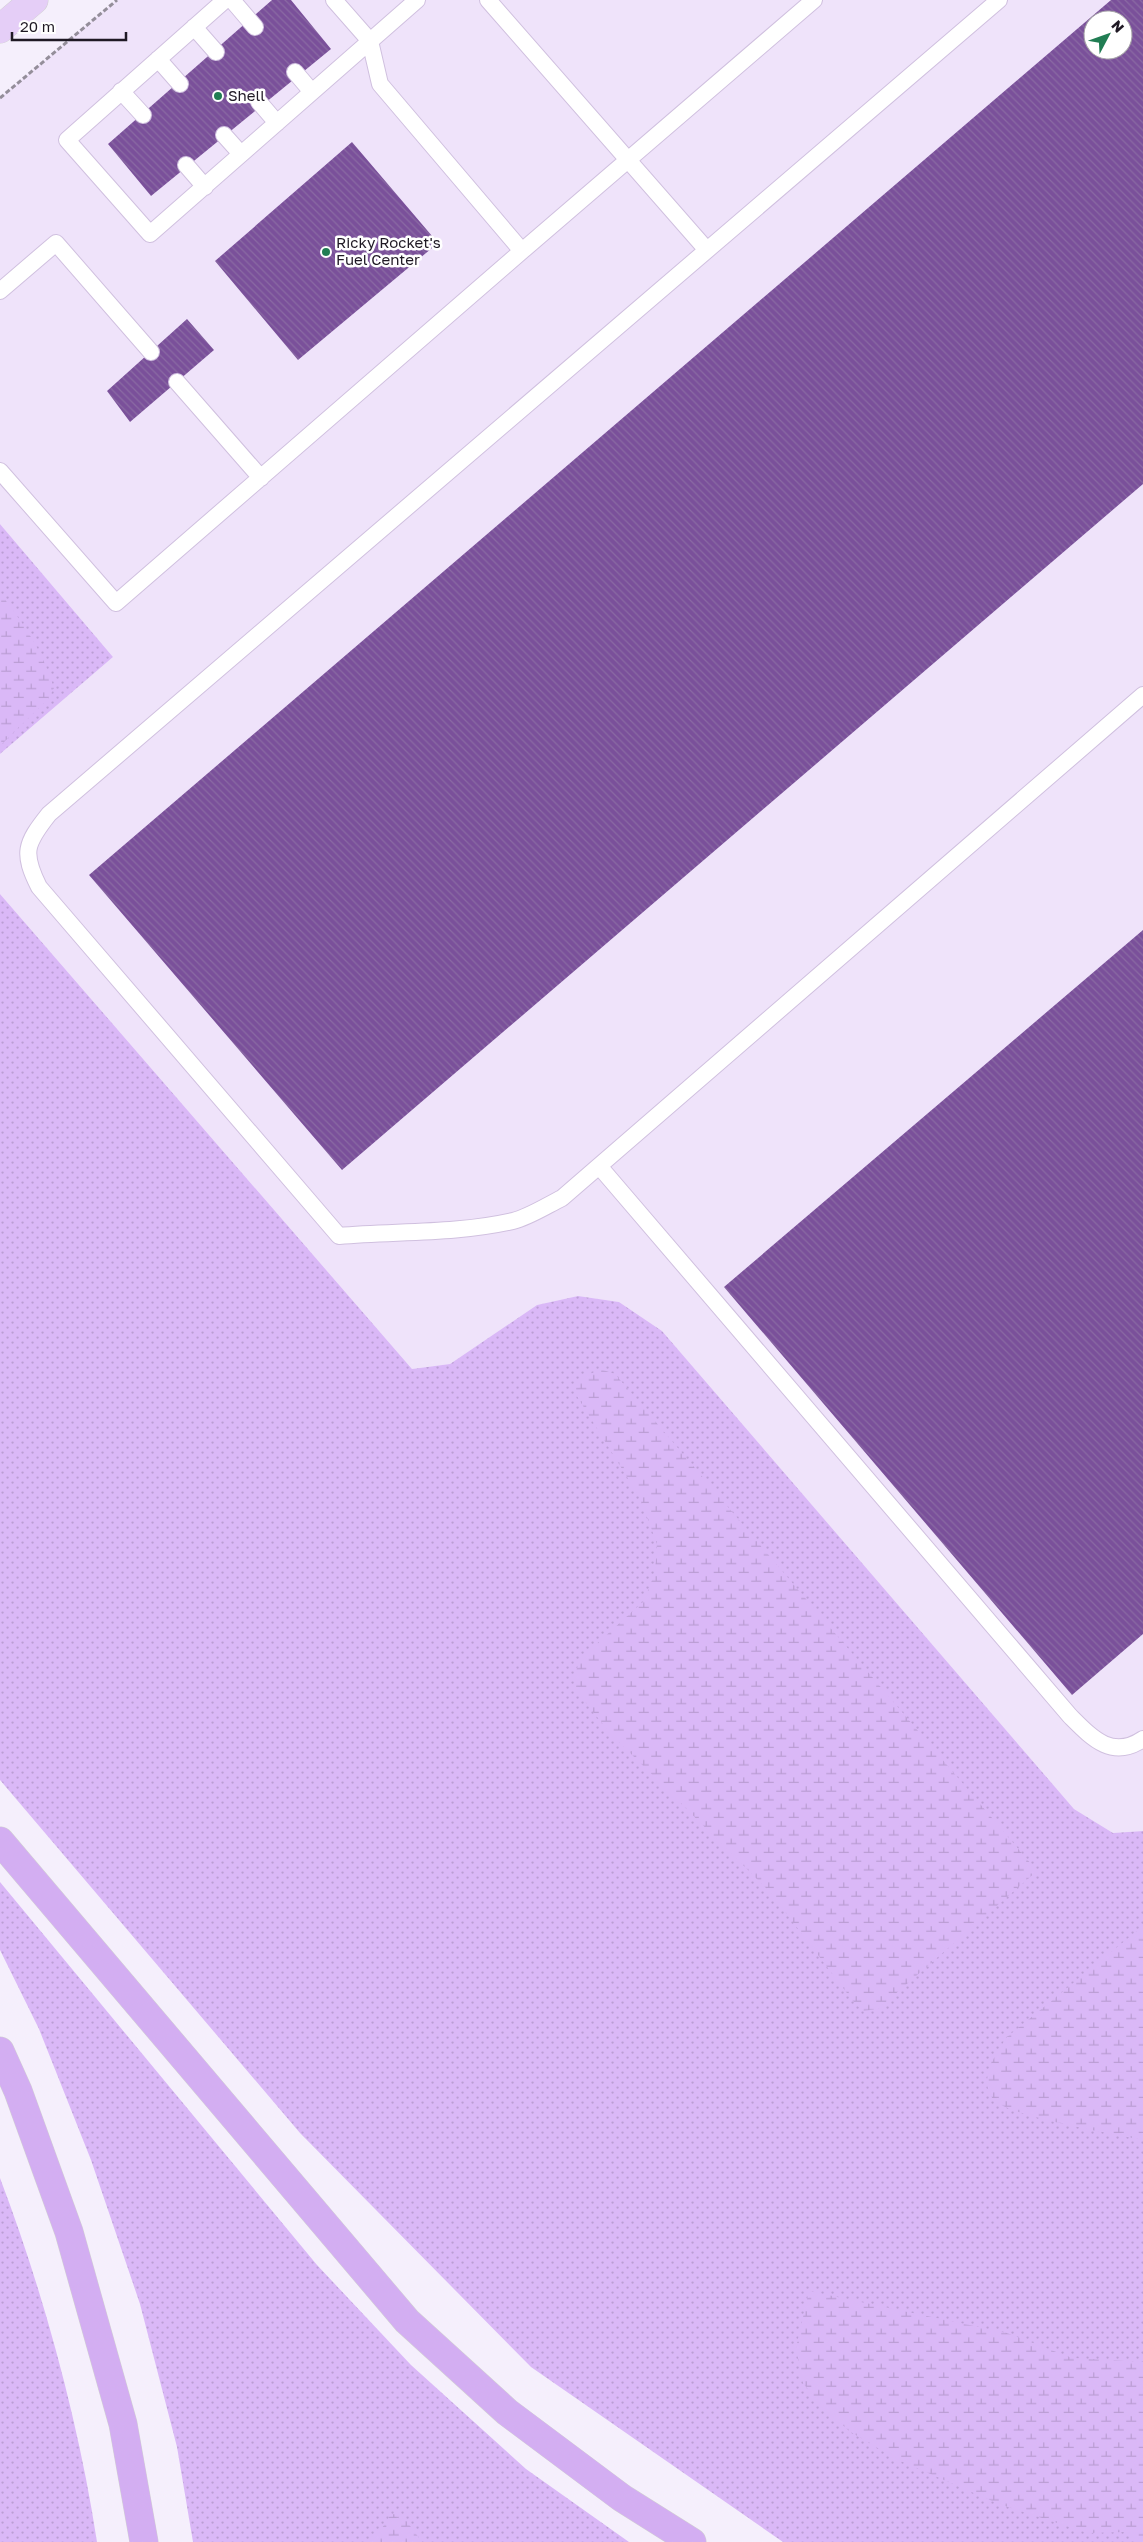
<svg xmlns="http://www.w3.org/2000/svg" width="1143" height="2542" font-family="'Golos Text',sans-serif">
<style>
.built{fill:#efe3fa;fill-rule:evenodd}
.grass{fill:url(#grass-dots)}
.wetland{fill:url(#wetland-marsh)}
.building{fill:url(#building-back-hatch);fill-rule:evenodd}
.lines{fill:none;stroke-linecap:round;stroke-linejoin:round}
.service-casing{stroke:#d0c0df;stroke-width:18}
.primary-casing{stroke:#d2d1d3;stroke-width:29}
.motorway-casing{stroke:#d2d1d3;stroke-width:29}
.path{stroke:#948e9a;stroke-width:3;stroke-dasharray:5 2.5;stroke-linecap:butt}
.service{stroke:#fff;stroke-width:16}
.primary{stroke:#e5cef7;stroke-width:28}
.motorway{stroke:#d3aef2;stroke-width:28}
.poi-dot{fill:#217d53;stroke:#fff;stroke-width:2}
.labels{text-anchor:middle;stroke-width:5;stroke-linejoin:round;paint-order:stroke}
.poi-label{font-size:15px;fill:#1f1924;stroke:#fff;text-anchor:start}
</style>
<defs>
<pattern id="grass-dots" width="8" height="8" patternUnits="userSpaceOnUse" patternTransform="scale(1.25)"><rect width="8" height="8" fill="#dab8f7"/><path d="M2 2h.1M6 6h.1" fill="none" stroke="#bb9ed4" stroke-width="1.8" stroke-linecap="round"/></pattern>
<pattern id="wetland-marsh" width="20" height="14" patternUnits="userSpaceOnUse" patternTransform="scale(1.25)"><rect width="20" height="14" fill="#dab8f7"/><path d="M1 5h8M5 5V1M11 12h8M15 12V8" fill="none" stroke="#bb9ed4"/></pattern>
<pattern id="building-back-hatch" width="6" height="6" patternUnits="userSpaceOnUse" patternTransform="scale(1.25)"><rect width="6" height="6" fill="#7a509a"/><path d="M-1 5l2 2M0 0l6 6M5-1l2 2" fill="none" stroke="#8a6aa3"/></pattern>
</defs>
<rect width="100%" height="100%" fill="#f5effc"/>
<!-- built -->
<path class="built" d="M117,0H1143V1831L1113,1833L1074,1809L662,1331L619,1302L578,1296L537,1305L450,1364L412,1369L0,894V754L113,657L0,524V98ZM1093,20H1123V50H1093Z"/>
<!-- grass -->
<path class="grass" d="M0,524L113,657L0,754Z
M0,894L412,1369L450,1364L537,1305L578,1296L619,1302L662,1331L1074,1809L1113,1833L1143,1831V2542H783L531,2367L300,2133L0,1780Z
M0,1882L317,2265L411,2365L526,2469L629,2542H193L177,2447L140,2304L91,2160L39,2029L0,1950Z
M0,2178C43,2291 79,2423 97,2542H0Z"/>
<!-- wetland -->
<path class="wetland" d="M0,593C25,626 41,648 54,688L48,699L0,746Z
M600,1369L615,1374L1037,1871L878,2009L863,2011L853,2001L770,1892L609,1732L575,1689L574,1676L581,1658L644,1601L655,1572L657,1544L640,1498L572,1388L577,1381Z
M1143,1926V2140C1115,2134 1011,2117 994,2100C977,2081 996,2053 1007,2037Z
M809,2291L1007,2333L1072,2358L1143,2362V2542H1138L1124,2532L1088,2533L999,2504L896,2459L849,2431L817,2401L803,2383L796,2348Z
M391,2514L402,2515L422,2542H368L379,2533Z"/>
<!-- building -->
<path class="building" d="M272,0H291L331,49L151,196L108,144Z
M1111,0H1143V484L342,1170L89,875ZM1093,20H1123V50H1093Z
M352,142L438,243L298,360L215,261Z
M187,319L214,350L130,422L107,391Z
M1143,930V1634L1072,1695L724,1287Z"/>
<g class="lines">
<defs>
<path id="service" d="M225,0L67,140L150,234L417,0
M232,0L255,27
M334,0L370,41L380,84L522,251L814,0
M488,0L706,249
M999,0L49,814C25,844 22,853 39,887L339,1236C397,1231 456,1234 513,1221C529,1217 546,1206 562,1198L1143,695
M194,27L216,52
M158,59L180,84
M295,72L312,92
M121,91L143,115
M259,102L277,123
M224,135L241,154
M186,165L205,187
M0,291L56,243L151,352
M177,382L261,478
M0,471L116,603L522,251
M599,1166L1070,1716C1092,1738 1112,1760 1143,1739"/>
<path id="primary" d="M0,29L34,0"/>
<path id="motorway" d="M0,1841L407,2321L507,2412L622,2498L692,2542
M0,2051L18,2091L69,2232L123,2424L144,2542"/>
</defs>
<!-- service casing -->
<use href="#service" class="service-casing"/>
<!-- primary casing -->
<use href="#primary" class="primary-casing"/>
<!-- motorway casing -->
<use href="#motorway" class="motorway-casing"/>
<!-- path -->
<path class="path" d="M0,98L117,0"/>
<!-- service -->
<use href="#service" class="service"/>
<!-- primary -->
<use href="#primary" class="primary"/>
<!-- motorway -->
<use href="#motorway" class="motorway"/>
</g>
<!-- markers -->
<g class="poi-dot">
<circle cx="218" cy="96" r="5"/>
<circle cx="326" cy="252" r="5"/>
</g>
<g class="labels">
<!-- poi labels -->
<g class="poi-label">
<text x="228" y="101">Shell</text>
<text x="336" y="248">Ricky Rocket's<tspan x="336" dy="17">Fuel Center</tspan></text>
</g>
</g>
<!-- north arrow -->
<g transform="translate(1108 35) rotate(49)"><circle r="24" fill="#ffffff" stroke="#a5a3a7"/>
<path d="M0-4L9 19L0 12L-9 19Z" fill="#217d53"/>
<text y="-8" font-size="14" font-weight="bold" text-anchor="middle" fill="#1f1924">N</text>
</g>
<!-- scale -->
<path d="M12 32v8h114v-8" fill="none" stroke="#1f1924" stroke-width="2.5"/>
<text x="20" y="32" font-size="15" fill="#1f1924" stroke="#ffffff" stroke-width="4" paint-order="stroke">20 m</text>
</svg>
